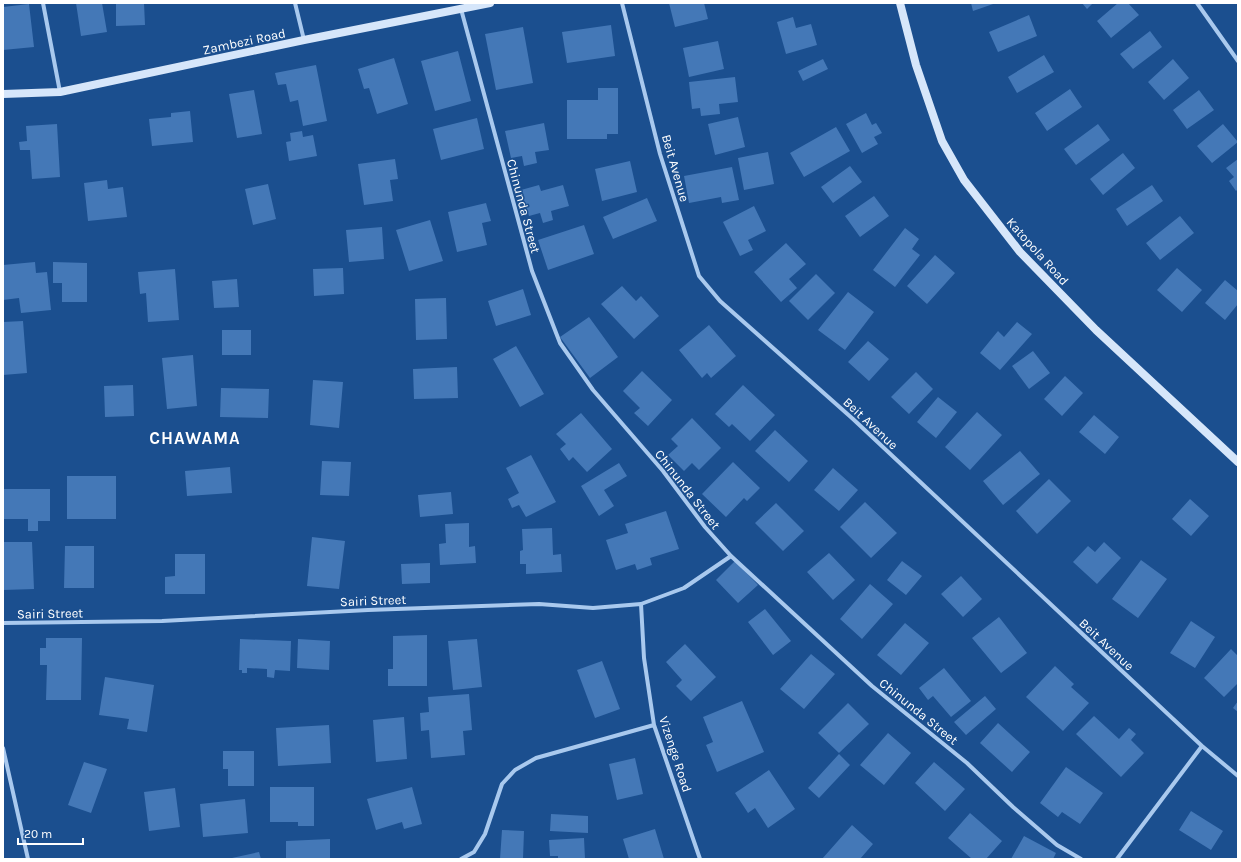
<svg xmlns="http://www.w3.org/2000/svg" width="1241" height="862" font-family="Karla,sans-serif">
<style>
.building{fill:#4478b7}
.lines{fill:none;stroke-linecap:round;stroke-linejoin:round}
.street{stroke:#a9c9ee;stroke-width:4}
.secondary{stroke:#d6e6fa;stroke-width:8}
.labels{text-anchor:middle;stroke-width:3;stroke-linejoin:round;paint-order:stroke}
.street-label{font-size:13px;fill:#fff;stroke:#1b4f8f}
.district-label{font-size:17px;font-weight:bold;letter-spacing:1px;fill:#fff;stroke:#1b4f8f}
</style>
<rect width="100%" height="100%" fill="#1b4f8f"/>
<!-- building -->
<path class="building" d="M76,3H102L107,32L81,36Z
M116,3H144L145,25L116,26Z
M669,3H704L708,19L675,27Z
M971,3H996L973,11Z
M1082,3H1093L1087,9Z
M1118,3H1128L1139,15L1111,38L1097,21Z
M29,4L34,47L3,50V7Z
M1029,15L1037,36L998,52L989,32Z
M793,17L796,28L811,24L817,45L786,54L777,22Z
M611,25L615,56L567,63L562,32Z
M523,27L533,83L496,90L485,34Z
M1150,31L1162,47L1133,69L1120,54Z
M718,41L724,69L689,77L683,48Z
M458,51L471,101L435,111L421,61Z
M1044,55L1054,72L1017,93L1008,77Z
M394,58L408,104L377,114L369,88L364,89L358,69Z
M823,59L828,69L803,81L798,71Z
M1173,59L1189,78L1164,100L1148,82Z
M316,65L327,121L303,126L298,100L290,102L286,84L278,85L275,73Z
M735,77L738,102L719,104L720,114L701,116L700,108L692,109L689,82Z
M598,88H618V134H607V139H567V100H598Z
M1070,89L1082,107L1047,131L1035,113Z
M254,90L262,134L237,138L229,94Z
M1199,90L1214,110L1187,129L1173,110Z
M190,111L193,142L152,146L149,119L171,117V113Z
M866,113L872,125L876,123L882,133L874,137L878,144L862,153L846,124Z
M738,117L745,147L715,155L708,124Z
M477,118L484,149L441,160L433,129Z
M544,123L549,150L535,152L537,163L524,166L522,156L511,158L505,131Z
M57,124L60,177L32,179L30,150H20L19,142L27,141L26,126Z
M1098,124L1110,140L1076,165L1064,149Z
M1223,124L1238,142L1212,163L1197,146Z
M836,127L850,151L804,177L790,153Z
M302,131L303,137L313,135L317,156L289,161L286,142L291,141L290,133Z
M768,152L774,184L744,190L738,158Z
M1123,153L1135,168L1103,195L1090,179Z
M395,159L398,179L390,180L393,201L364,205L358,164Z
M1238,159V189L1236,191L1229,181L1234,177L1226,168Z
M630,161L637,192L602,201L595,169Z
M850,166L862,182L833,203L821,187Z
M732,167L739,200L722,203L721,197L689,203L684,176Z
M107,180L108,189L123,187L127,217L88,221L84,183Z
M268,184L276,219L253,225L245,189Z
M539,185L541,191L563,185L569,206L551,211L553,220L543,223L540,213L529,216L521,190Z
M1152,185L1163,201L1127,226L1116,209Z
M874,196L889,216L860,237L845,216Z
M647,198L657,221L613,239L603,217Z
M486,203L491,221L482,223L487,245L457,252L448,212Z
M754,206L766,231L748,240L753,250L740,256L723,222Z
M1180,216L1194,233L1160,260L1146,243Z
M430,220L443,261L409,271L396,230Z
M584,225L594,254L548,270L538,240Z
M382,227L384,259L349,262L346,230Z
M905,228L919,239L912,249L920,255L895,287L873,270Z
M786,243L806,264L789,279L797,288L781,302L754,272Z
M935,255L955,273L927,304L907,286Z
M35,262L36,273L47,272L51,310L21,313L19,298L3,300V265Z
M53,262L87,263V302H62V283H53Z
M343,268L344,294L314,296L313,269Z
M1177,268L1202,290L1182,312L1157,290Z
M175,269L179,320L148,322L146,293L140,294L138,272Z
M816,274L835,293L808,320L789,301Z
M237,279L239,307L214,308L212,281Z
M1225,280L1238,291V304L1225,320L1205,303Z
M622,286L636,301L641,296L659,316L634,339L601,304Z
M523,289L531,315L496,326L488,301Z
M848,292L874,312L845,350L818,330Z
M446,298L447,339L416,340L415,299Z
M589,317L618,357L590,378L560,337Z
M23,321L27,373L3,375V322Z
M1017,322L1032,334L1000,370L980,353L998,331L1004,337Z
M709,325L736,356L711,378L707,373L702,378L679,350Z
M222,330H251V355H222Z
M868,341L889,359L869,381L848,362Z
M516,346L544,394L520,407L493,359Z
M1033,351L1050,373L1029,389L1012,366Z
M193,355L197,406L167,409L162,358Z
M457,367L458,398L414,399L413,369Z
M642,371L672,400L648,426L634,413L640,408L623,391Z
M916,372L933,389L909,414L891,397Z
M1065,376L1083,393L1062,416L1044,399Z
M313,380L343,382L339,428L310,425Z
M133,385L134,416L105,417L104,386Z
M743,385L775,415L750,441L732,424L729,427L715,414Z
M221,388L269,389L268,418L220,417Z
M938,397L957,412L936,438L917,422Z
M977,412L1002,435L970,470L945,447Z
M581,413L612,449L587,472L573,457L569,461L560,449L566,444L556,434Z
M1094,415L1119,437L1105,454L1079,432Z
M692,418L721,448L699,470L692,463L684,471L668,455L678,446L671,439Z
M775,430L808,461L789,482L755,451Z
M1020,451L1040,474L1003,505L983,481Z
M531,455L556,502L526,517L519,505L512,508L508,499L519,493L506,468Z
M322,461L351,462L349,496L320,495Z
M733,462L760,488L747,501L744,498L726,517L702,494Z
M619,463L627,476L604,490L614,506L599,516L581,486Z
M230,467L232,493L187,496L185,471Z
M833,468L858,490L839,511L814,490Z
M67,476H116V519H67Z
M1049,479L1071,501L1037,534L1016,511Z
M3,489H50V521H38V531H28V519H3Z
M451,492L453,514L420,517L418,495Z
M1190,499L1209,516L1191,536L1172,519Z
M865,502L897,533L871,558L840,527Z
M776,503L804,531L783,551L755,523Z
M666,511L679,549L650,558L652,565L637,570L635,564L616,570L606,540L628,533L625,524Z
M469,523V547L475,546L476,563L440,565L439,544L446,543L445,524Z
M552,528L553,555L561,554L562,572L526,574V564H520V551L523,550L522,529Z
M312,537L345,541L339,589L307,586Z
M3,542H32L34,589L3,590Z
M1104,542L1121,558L1097,584L1073,562L1088,546L1095,552Z
M65,546H94V588H64Z
M829,553L855,580L833,600L807,572Z
M175,554H205V594H165V577L175,576Z
M1141,560L1167,579L1138,618L1112,599Z
M735,561L758,585L738,603L716,580Z
M902,561L922,576L906,595L887,580Z
M430,563V583L402,584L401,564Z
M961,576L982,599L963,617L941,594Z
M870,584L893,604L862,639L840,619Z
M765,609L791,641L773,655L748,622Z
M999,617L1027,653L1001,673L972,638Z
M1191,621L1215,637L1195,668L1170,653Z
M905,623L929,643L901,675L877,655Z
M427,635V686H388V669H393V636Z
M46,638H82L81,700H46L47,665H40V648H46Z
M240,639L291,641L290,671L275,670L274,678L267,677V669L247,668V673H242V670H239Z
M298,639L330,641L329,670L297,668Z
M477,639L482,687L453,690L448,641Z
M685,644L716,677L691,701L676,686L682,680L666,662Z
M1231,649L1238,656V683L1224,697L1204,678Z
M811,654L835,674L804,709L780,689Z
M602,661L620,709L595,718L577,670Z
M1055,666L1074,684L1071,687L1089,703L1063,731L1026,697Z
M944,668L971,701L951,717L933,696L928,700L919,688Z
M105,677L154,685L147,732L127,729L129,719L99,715Z
M469,694L472,730L463,731L465,755L431,758L429,730L421,731L420,713L429,712L428,697Z
M985,696L996,709L966,735L954,722Z
M742,701L764,752L717,772L706,745L713,742L703,717Z
M1238,701V712L1233,708Z
M848,703L869,724L839,753L818,733Z
M1094,716L1119,739L1129,728L1136,734L1131,740L1144,753L1121,777L1076,734Z
M404,717L407,759L376,762L373,720Z
M998,723L1030,752L1012,772L980,743Z
M329,725L331,763L278,766L276,728Z
M888,733L911,753L884,785L860,765Z
M223,751H254V786H228V769H223Z
M839,754L850,765L819,798L808,788Z
M635,758L643,794L617,800L609,764Z
M84,762L107,769L91,813L68,805Z
M934,762L965,789L945,811L915,783Z
M1066,767L1103,793L1080,824L1062,812L1058,817L1040,803Z
M769,770L795,809L768,828L755,808L748,813L735,793Z
M270,787H314V826H298V822H270Z
M412,787L422,824L404,829L402,822L376,830L367,799Z
M175,788L180,827L149,831L144,792Z
M245,799L248,833L203,837L200,804Z
M1191,811L1223,831L1211,850L1179,830Z
M970,813L1002,841L986,859H972L948,838Z
M551,814L588,816V833L550,831Z
M852,825L873,844L860,859H822Z
M655,829L664,859H629L623,839Z
M502,830L524,831L523,859H500Z
M1024,836L1056,853L1053,859H1011Z
M584,838L585,859H558V856H550L549,840Z
M330,839V859H286V841Z
M259,852L261,859H232V858Z"/>
<g class="lines">
<!-- street -->
<path class="street" d="M43,3L60,92
M295,3L304,40
M622,3L660,154L699,276L720,301L853,419L1202,746L1238,776
M1197,3L1238,61
M461,9L532,271L560,343L593,390L663,471L705,527L731,556L872,686L967,763L1013,807L1057,845L1081,859
M641,604L644,658L654,725L700,859
M3,623L162,621L368,610L539,604L593,608L641,604L684,588L731,556
M3,748L28,859
M461,859L474,852L485,834L502,784L515,770L536,758L654,725
M1117,859L1202,746"/>
<!-- secondary -->
<path class="secondary" d="M900,3L916,65L942,141L964,180L1020,252L1096,330L1238,462
M3,94L60,92L304,40L490,3"/>
</g>
<g class="labels">
<!-- street labels -->
<g class="street-label">
<text transform="translate(244 41) rotate(-12)" y="5">Zambezi Road</text>
<text transform="translate(676 168) rotate(74)" y="5">Beit Avenue</text>
<text transform="translate(524 206) rotate(75)" y="5">Chinunda Street</text>
<text transform="translate(1038 251) rotate(48)" y="5">Katopola Road</text>
<text transform="translate(871 423) rotate(43)" y="5">Beit Avenue</text>
<text transform="translate(688 489) rotate(52)" y="5">Chinunda Street</text>
<text transform="translate(373 600) rotate(-2)" y="5">Sairi Street</text>
<text transform="translate(50 613) rotate(-1)" y="5">Sairi Street</text>
<text transform="translate(1107 644) rotate(43)" y="5">Beit Avenue</text>
<text transform="translate(919 711) rotate(39)" y="5">Chinunda Street</text>
<text transform="translate(676 754) rotate(72)" y="5">Vizenge Road</text>
</g>
<!-- district labels -->
<g class="district-label">
<text x="195" y="444">CHAWAMA</text>
</g>
</g>
<!-- border -->
<rect width="1241" height="862" fill="none" stroke="#ffffff" stroke-width="8"/>
<!-- scale -->
<path d="M18 838v6h65v-6" fill="none" stroke="#ffffff" stroke-width="2"/>
<text x="24" y="838" font-size="12" fill="#ffffff" stroke="#1b4f8f" stroke-width="3" paint-order="stroke">20 m</text>
</svg>
